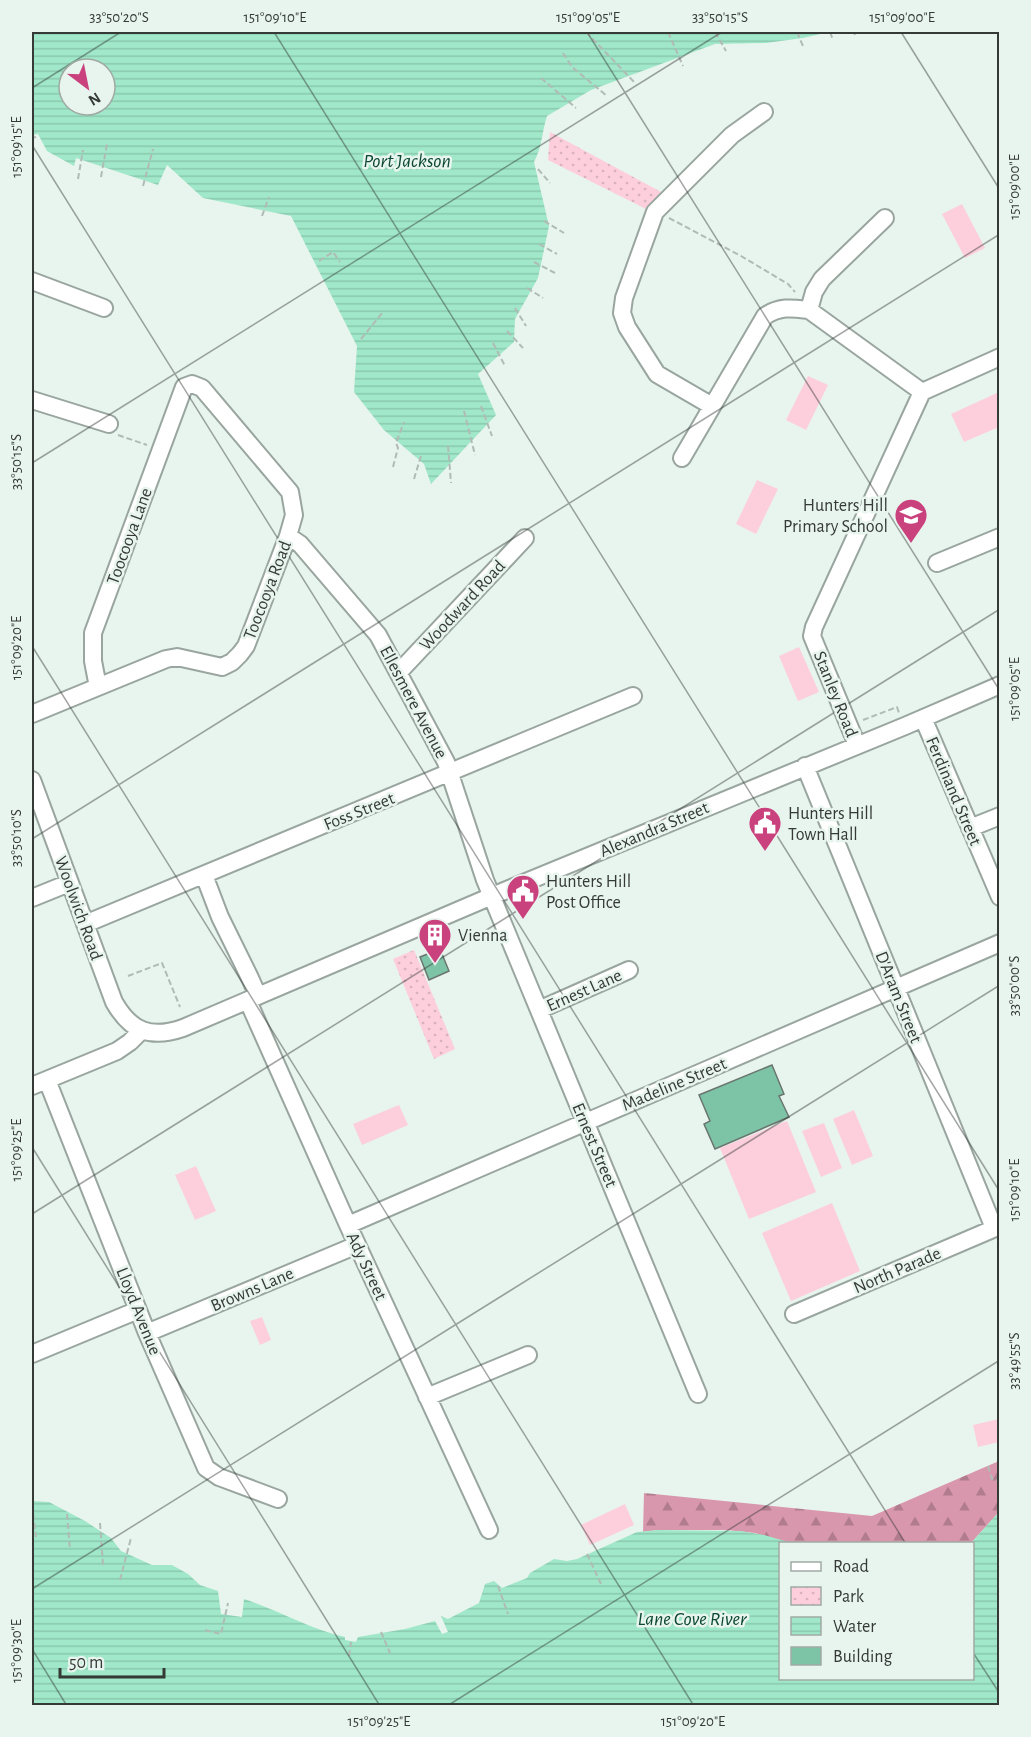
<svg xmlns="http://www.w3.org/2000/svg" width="1031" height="1737" font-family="'Alegreya Sans',sans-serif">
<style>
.forest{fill:url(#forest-firs)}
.park{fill:url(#park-dots)}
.pitch{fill:#fdcfdd}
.water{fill:url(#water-rules);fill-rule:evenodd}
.building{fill:#7dc4a6;stroke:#6a7570;stroke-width:1.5}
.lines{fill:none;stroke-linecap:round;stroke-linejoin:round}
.minor-casing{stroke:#99a59f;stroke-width:20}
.path{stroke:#b1bbb6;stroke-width:2;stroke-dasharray:6 3;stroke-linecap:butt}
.minor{stroke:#fff;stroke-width:16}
.ticks{fill:none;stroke:#353a37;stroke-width:1.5;stroke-opacity:0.45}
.labels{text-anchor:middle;stroke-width:5;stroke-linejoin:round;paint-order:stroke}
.poi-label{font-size:18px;fill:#353a37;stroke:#e8f4ee;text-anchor:start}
.street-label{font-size:18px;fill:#353a37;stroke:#e8f4ee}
.water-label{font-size:20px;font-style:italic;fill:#0c4834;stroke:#e8f4ee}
.neatline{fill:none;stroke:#353a37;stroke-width:2}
.ticks-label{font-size:15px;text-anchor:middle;fill:#353a37}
</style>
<defs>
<pattern id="forest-firs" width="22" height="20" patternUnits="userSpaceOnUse" patternTransform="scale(1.5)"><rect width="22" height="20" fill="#d997ad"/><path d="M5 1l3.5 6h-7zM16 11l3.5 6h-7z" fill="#b17c8e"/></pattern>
<pattern id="park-dots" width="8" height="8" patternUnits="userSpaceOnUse" patternTransform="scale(1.5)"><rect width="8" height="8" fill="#fdcfdd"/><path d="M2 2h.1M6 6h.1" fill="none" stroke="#d9b2be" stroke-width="1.8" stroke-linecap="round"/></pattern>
<pattern id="water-rules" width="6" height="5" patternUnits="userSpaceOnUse" patternTransform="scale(1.5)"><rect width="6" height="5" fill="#a0e8c9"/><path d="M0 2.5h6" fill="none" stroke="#8ac8ad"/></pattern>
</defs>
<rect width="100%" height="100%" fill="#e8f4ee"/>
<!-- forest -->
<path class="forest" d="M999,1461V1512L971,1543L792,1544L755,1533L726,1530H658L643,1532L644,1493L872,1516Z"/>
<!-- park -->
<path class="park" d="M550,132L661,192L646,209L548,160Z
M414,950L455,1049L434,1059L393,959Z"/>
<!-- pitch -->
<path class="pitch" d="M962,204L985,248L965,258L942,214Z
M808,376L828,385L806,430L786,420Z
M999,392V427L964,442L951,414Z
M757,480L778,489L756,534L736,524Z
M799,647L819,692L798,701L779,656Z
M399,1105L408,1125L362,1145L353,1124Z
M854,1110L873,1156L852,1165L833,1119Z
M787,1121L816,1192L749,1219L720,1148Z
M824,1123L842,1168L821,1177L802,1131Z
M196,1166L216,1211L195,1220L175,1175Z
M832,1203L860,1271L791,1301L762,1233Z
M262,1317L271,1340L260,1345L250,1321Z
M999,1419V1442L978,1447L973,1425Z
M625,1504L634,1525L590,1545L581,1525Z"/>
<!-- water -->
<path class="water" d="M32,32H829L803,38L766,43L715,44L591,90L547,116C542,131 542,148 534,162L549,226L538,278L515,319L514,342L478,374L496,415L431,484L424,464L384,430L354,392L357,346L291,216L203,198L167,165L158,185L76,158L74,166L47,151L38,134L32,135ZM69,69H105V105H69Z
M32,1501L49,1502L85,1521L111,1538L121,1551L152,1565H172L188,1574L200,1585L218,1591L221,1614L242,1617L244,1599C278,1610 310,1629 345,1637V1640L356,1642L358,1637L405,1629L435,1621L442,1634L448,1632L441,1616L448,1619L479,1603L485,1584L494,1581L502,1588L527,1578L530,1573L554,1559L567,1561L577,1559L637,1532L658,1530L741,1531L764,1535L792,1543L780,1544V1678H972V1544L971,1543L999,1512V1705H32Z"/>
<!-- building -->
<path class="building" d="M440,949L449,971L429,980L420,957Z
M772,1065L784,1094L779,1096L789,1117L715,1149L704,1124L710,1121L699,1095Z"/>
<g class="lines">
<defs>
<path id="minor" d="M32,281L104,308
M809,310L814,292L822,279L885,218
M32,400L109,424
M712,406L657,374L627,327L622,313L624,298L655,212L732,135L764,112
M682,458L765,316C780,306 792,308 809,310L922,392
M288,536L300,544L378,635L446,762L485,880L698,1394
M937,563L1000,537
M399,672L525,538
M32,714L166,659L177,657L222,667L232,662L240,654L246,646L288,536L294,515L290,492L202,388L192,384L184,387L93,633V661L98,687
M923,718L1000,897
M857,745L812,636L814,627L922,392L1000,357
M805,766L994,1228
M32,780L114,1002C131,1032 151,1039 183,1028L492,896L905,726L1000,685
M970,828L1000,816
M204,875L220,917L250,978L258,996
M32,898L69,883
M85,924L633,696
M248,1001L348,1225L489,1530
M539,1010L629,970
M47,1080L147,1333L206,1468L219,1477L278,1499
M32,1086L117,1051L130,1042L142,1030
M348,1225L1000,943
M794,1314L1000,1226
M147,1333L357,1245
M32,1354L138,1310
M427,1397L528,1355"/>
</defs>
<!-- minor casing -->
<use href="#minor" class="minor-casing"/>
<!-- path -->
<path class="path" d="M590,32L588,34L636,84
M668,32L683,66
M715,32L726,51
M797,32L803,46
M830,32L833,40
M854,32L855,35
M563,53L572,67L607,96
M541,78L576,108
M32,138L36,137
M538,169L550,183
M101,177L107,144
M78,179L83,150
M143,186L153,149
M262,216L269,197
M669,218L741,256L788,284L795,292
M544,221L564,233
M539,244L557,254
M319,261L333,252L340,262
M534,262L555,273
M527,288L543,298
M515,308L526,326
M507,331L523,348
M361,339L383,312
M493,343L505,366
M481,406L492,436
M464,411L475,455
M118,435L147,445
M448,446L451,483
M393,467L398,448L396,443L404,422
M414,479L421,456
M863,720L897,707L899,713
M128,976L162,963L180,1007
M988,1466L992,1479L1000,1481
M32,1505L36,1537
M67,1514L70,1550
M100,1523L103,1565
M587,1554L601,1584
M120,1580L131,1538
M498,1586L508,1614
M205,1630L221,1634L228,1603
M381,1632L390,1653
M349,1656L351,1642"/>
<!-- minor -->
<use href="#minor" class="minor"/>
</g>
<!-- ticks -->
<path class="ticks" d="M274,32L1000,1192M587,32L1000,691M901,32L1000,190M32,88L121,32M32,145L906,1544M32,463L722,32M32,646L694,1706M32,839L1000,234M32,1147L380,1706M32,1214L1000,609M32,1589L1000,985M32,1649L67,1706M972,1651L1000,1694M447,1706L1000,1360"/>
<!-- icons -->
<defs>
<symbol id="school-pin" viewBox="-11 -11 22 30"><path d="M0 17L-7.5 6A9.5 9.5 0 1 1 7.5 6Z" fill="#ca427d" stroke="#e8f4ee"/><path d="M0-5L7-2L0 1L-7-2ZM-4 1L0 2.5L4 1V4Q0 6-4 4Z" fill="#fff"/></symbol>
<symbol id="civic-pin" viewBox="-11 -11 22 30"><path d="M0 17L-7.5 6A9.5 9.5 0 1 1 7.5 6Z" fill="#ca427d" stroke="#e8f4ee"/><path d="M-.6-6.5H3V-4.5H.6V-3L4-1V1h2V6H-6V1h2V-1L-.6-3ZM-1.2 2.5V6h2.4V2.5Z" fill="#fff"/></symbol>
<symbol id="building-pin" viewBox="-11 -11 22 30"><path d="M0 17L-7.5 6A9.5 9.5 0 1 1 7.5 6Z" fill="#ca427d" stroke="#e8f4ee"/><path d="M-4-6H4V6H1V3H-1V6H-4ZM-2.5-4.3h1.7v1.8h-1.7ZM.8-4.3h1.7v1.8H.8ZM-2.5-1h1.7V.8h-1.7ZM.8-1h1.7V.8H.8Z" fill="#fff"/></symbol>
</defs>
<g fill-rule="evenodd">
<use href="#school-pin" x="892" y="496" width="38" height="52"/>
<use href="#civic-pin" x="746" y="804" width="38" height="52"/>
<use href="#civic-pin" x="504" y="872" width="38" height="52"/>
<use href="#building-pin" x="416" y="916" width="38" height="52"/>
</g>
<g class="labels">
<!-- poi labels -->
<g class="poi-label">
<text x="888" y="511" text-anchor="end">Hunters Hill<tspan x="888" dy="21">Primary School</tspan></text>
<text x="788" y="819">Hunters Hill<tspan x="788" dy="21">Town Hall</tspan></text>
<text x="546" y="887">Hunters Hill<tspan x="546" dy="21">Post Office</tspan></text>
<text x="458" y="941">Vienna</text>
</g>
<!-- street labels -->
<g class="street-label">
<text transform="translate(129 536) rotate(-70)" y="6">Toocooya Lane</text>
<text transform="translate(267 590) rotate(-69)" y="6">Toocooya Road</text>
<text transform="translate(462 605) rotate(-47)" y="6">Woodward Road</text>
<text transform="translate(836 694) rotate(68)" y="6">Stanley Road</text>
<text transform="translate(414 702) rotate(62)" y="6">Ellesmere Avenue</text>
<text transform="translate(954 791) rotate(67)" y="6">Ferdinand Street</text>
<text transform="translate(359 811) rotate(-22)" y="6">Foss Street</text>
<text transform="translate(654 829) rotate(-23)" y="6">Alexandra Street</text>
<text transform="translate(79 908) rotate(70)" y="6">Woolwich Road</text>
<text transform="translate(584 990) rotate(-24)" y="6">Ernest Lane</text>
<text transform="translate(899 997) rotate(68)" y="6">D'Aram Street</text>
<text transform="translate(674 1084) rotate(-23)" y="6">Madeline Street</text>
<text transform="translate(595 1145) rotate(67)" y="6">Ernest Street</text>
<text transform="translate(367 1266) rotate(65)" y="6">Ady Street</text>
<text transform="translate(897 1270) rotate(-23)" y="6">North Parade</text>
<text transform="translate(252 1289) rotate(-23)" y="6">Browns Lane</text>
<text transform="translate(139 1311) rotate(68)" y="6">Lloyd Avenue</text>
</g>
<!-- water labels -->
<g class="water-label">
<text x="407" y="167">Port Jackson</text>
<text x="692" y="1625">Lane Cove River</text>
</g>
</g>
<!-- border -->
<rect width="1031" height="1737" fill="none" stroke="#e8f4ee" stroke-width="66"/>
<!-- legend -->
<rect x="779" y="1542" width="195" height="138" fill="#e8f4ee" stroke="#a0aaa5" stroke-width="1.5"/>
<rect x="791" y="1562" width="30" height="9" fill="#ffffff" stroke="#a0aaa5" stroke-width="1.5"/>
<text x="833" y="1572" font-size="18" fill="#353a37">Road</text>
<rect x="791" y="1587" width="30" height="18" fill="url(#park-dots)" stroke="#a0aaa5" stroke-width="1.5"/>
<text x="833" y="1602" font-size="18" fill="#353a37">Park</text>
<rect x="791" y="1617" width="30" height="18" fill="url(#water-rules)" stroke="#a0aaa5" stroke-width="1.5"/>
<text x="833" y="1632" font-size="18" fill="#353a37">Water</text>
<rect x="791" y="1647" width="30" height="18" fill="#7dc4a6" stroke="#a0aaa5" stroke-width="1.5"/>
<text x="833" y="1662" font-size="18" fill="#353a37">Building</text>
<!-- north arrow -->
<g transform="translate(87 87) rotate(148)"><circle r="28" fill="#e8f4ee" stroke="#a0aaa5" stroke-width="1.5"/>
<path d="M0-4.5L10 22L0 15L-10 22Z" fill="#ca427d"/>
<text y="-9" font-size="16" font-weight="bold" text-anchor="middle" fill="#353a37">N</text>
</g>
<!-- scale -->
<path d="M60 1668v9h104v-9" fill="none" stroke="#353a37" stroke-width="3"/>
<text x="69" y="1668" font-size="18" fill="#353a37" stroke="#e8f4ee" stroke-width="4.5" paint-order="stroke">50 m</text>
<rect x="33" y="33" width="965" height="1671" class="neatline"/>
<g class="ticks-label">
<text x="119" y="22">33°50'20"S</text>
<text x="275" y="22">151°09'10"E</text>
<text x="588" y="22">151°09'05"E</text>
<text x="720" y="22">33°50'15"S</text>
<text x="902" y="22">151°09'00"E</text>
<text transform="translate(16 147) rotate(-90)" y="5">151°09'15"E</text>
<text transform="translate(1014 187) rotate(-90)" y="5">151°09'00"E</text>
<text transform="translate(16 462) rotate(-90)" y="5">33°50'15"S</text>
<text transform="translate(16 648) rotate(-90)" y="5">151°09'20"E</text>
<text transform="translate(1014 689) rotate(-90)" y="5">151°09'05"E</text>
<text transform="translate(16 838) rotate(-90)" y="5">33°50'10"S</text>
<text transform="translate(1014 986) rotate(-90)" y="5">33°50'00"S</text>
<text transform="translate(16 1150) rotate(-90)" y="5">151°09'25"E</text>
<text transform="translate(1014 1190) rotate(-90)" y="5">151°09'10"E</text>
<text transform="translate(1014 1361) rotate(-90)" y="5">33°49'55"S</text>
<text transform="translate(16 1651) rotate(-90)" y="5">151°09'30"E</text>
<text x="379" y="1726">151°09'25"E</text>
<text x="693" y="1726">151°09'20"E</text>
</g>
</svg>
